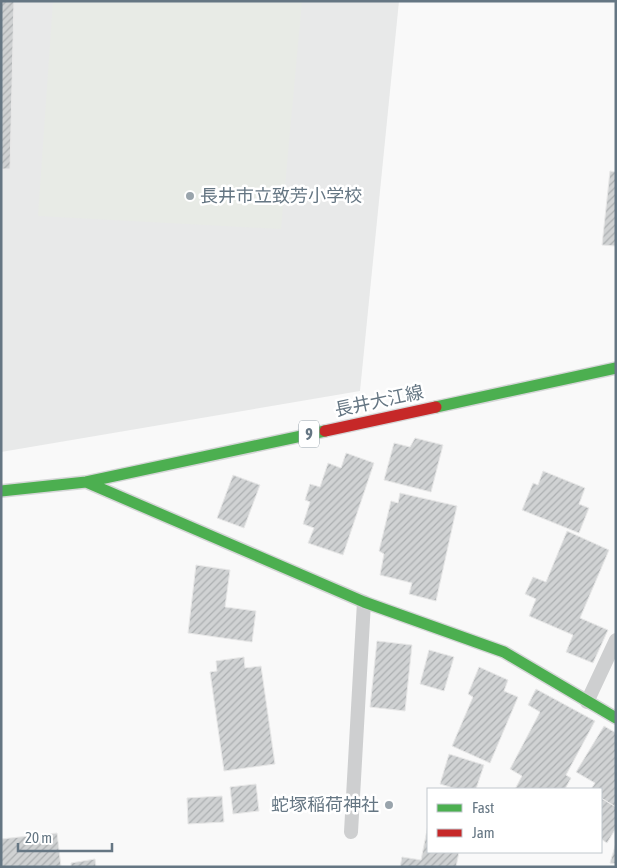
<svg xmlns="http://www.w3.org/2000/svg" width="617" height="868" font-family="'Asap Condensed','Noto Sans JP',sans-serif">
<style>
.built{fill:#e8e9e9}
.grass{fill:#e8ebe6}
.building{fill:url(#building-hatch);stroke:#e8e8e8}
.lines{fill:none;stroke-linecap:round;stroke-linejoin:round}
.fast-casing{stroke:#d5d6d7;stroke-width:14}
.jam-casing{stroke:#d5d6d7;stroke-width:14}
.lane{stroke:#cecfd0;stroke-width:14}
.fast{stroke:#4caf50;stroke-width:11}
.jam{stroke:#c62828;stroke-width:11}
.poi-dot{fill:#99a4ac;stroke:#fff;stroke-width:2}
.labels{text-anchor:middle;stroke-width:5;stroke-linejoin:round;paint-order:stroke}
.shield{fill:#fff;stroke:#939fa8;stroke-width:1}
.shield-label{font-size:16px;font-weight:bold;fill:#657683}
.poi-label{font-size:18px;fill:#657683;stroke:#fff;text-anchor:start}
.street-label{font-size:18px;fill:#657683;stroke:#fff}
</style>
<defs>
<pattern id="building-hatch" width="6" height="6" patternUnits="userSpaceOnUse" patternTransform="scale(1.25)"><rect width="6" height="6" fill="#d0d2d3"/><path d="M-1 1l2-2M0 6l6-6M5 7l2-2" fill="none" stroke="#acafb1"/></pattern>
</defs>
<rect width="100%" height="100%" fill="#f9f9f9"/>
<!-- built -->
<path class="built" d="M1,1H399L360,391L1,452Z"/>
<!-- grass -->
<path class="grass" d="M53,1H302L281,229L38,216Z"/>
<!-- building -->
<path class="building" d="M1,1H14L10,169H1Z
M610,171L616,172V246L602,245Z
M415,438L443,445L431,492L384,480L394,443L410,447Z
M346,453L374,463L343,555L308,543L314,528L303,524L310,502L305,500L310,484L320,487L328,463L341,468Z
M543,471L585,488L579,504L589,508L579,533L522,510L533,483L538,485Z
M233,475L260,485L244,528L217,518Z
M400,493L457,506L436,601L409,594L412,583L380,575L384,554L379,551L391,501L398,503Z
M567,531L609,550L580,618L608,630L593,663L566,652L573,635L529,616L536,599L525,594L533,577L546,582Z
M196,565L230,570L225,607L256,611L252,642L188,633Z
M377,641L412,645L405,711L370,707Z
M429,650L454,657L444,691L420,684Z
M244,657L245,668L261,666L275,764L224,771L210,672L217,671L216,661Z
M479,667L508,680L504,691L518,697L490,763L452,746L473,697L468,694Z
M536,689L595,721L566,775L571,778L565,789H515L522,776L510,769L540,712L528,705Z
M604,726L616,733V807L601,798V789H591L595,783L576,772Z
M449,754L484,765L476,789H457L440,784Z
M256,784L259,811L233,814L230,787Z
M222,796L224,822L188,824L187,798Z
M601,798L616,807V828L607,843L601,839Z
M428,825V852H459L456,867H400L402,857L421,860Z
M57,833L61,867H1V839Z
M616,843V864L610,863Z
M95,859L96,867H71V863Z"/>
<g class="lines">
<defs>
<path id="fast" d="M436,407L616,368
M86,482L364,602L504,652L616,718
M1,491L86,482L325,431"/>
<path id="jam" d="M325,431L436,407"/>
</defs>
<!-- fast casing -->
<use href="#fast" class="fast-casing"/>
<!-- jam casing -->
<use href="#jam" class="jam-casing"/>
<!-- lane -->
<path class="lane" d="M587,702L616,640
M351,832L364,602"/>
<!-- fast -->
<use href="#fast" class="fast"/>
<!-- jam -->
<use href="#jam" class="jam"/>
</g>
<!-- markers -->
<g class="poi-dot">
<circle cx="190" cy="196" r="5"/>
<circle cx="389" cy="805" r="5"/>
</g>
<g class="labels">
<!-- shield labels -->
<rect class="shield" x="299" y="420.5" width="20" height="27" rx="4"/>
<g class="shield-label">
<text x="309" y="440">9</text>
</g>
<!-- poi labels -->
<g class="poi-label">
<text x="200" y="202">長井市立致芳小学校</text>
<text x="379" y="811" text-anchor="end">蛇塚稲荷神社</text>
</g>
<!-- street labels -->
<g class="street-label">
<text transform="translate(379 401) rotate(-12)" y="6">長井大江線</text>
</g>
</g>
<!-- border -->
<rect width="617" height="868" fill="none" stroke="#657683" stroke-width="5"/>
<!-- legend -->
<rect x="427" y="788" width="175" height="65" fill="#ffffff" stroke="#c1c8cd"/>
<rect x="437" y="804" width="25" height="8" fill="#4caf50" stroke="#c1c8cd"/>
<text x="472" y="813" font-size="15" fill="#657683">Fast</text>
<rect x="437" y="829" width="25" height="8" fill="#c62828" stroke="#c1c8cd"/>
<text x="472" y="838" font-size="15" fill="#657683">Jam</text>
<!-- scale -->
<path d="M18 843v8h94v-8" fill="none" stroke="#657683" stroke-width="2.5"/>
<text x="25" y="843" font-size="15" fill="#657683" stroke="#ffffff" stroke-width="4" paint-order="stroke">20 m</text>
</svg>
